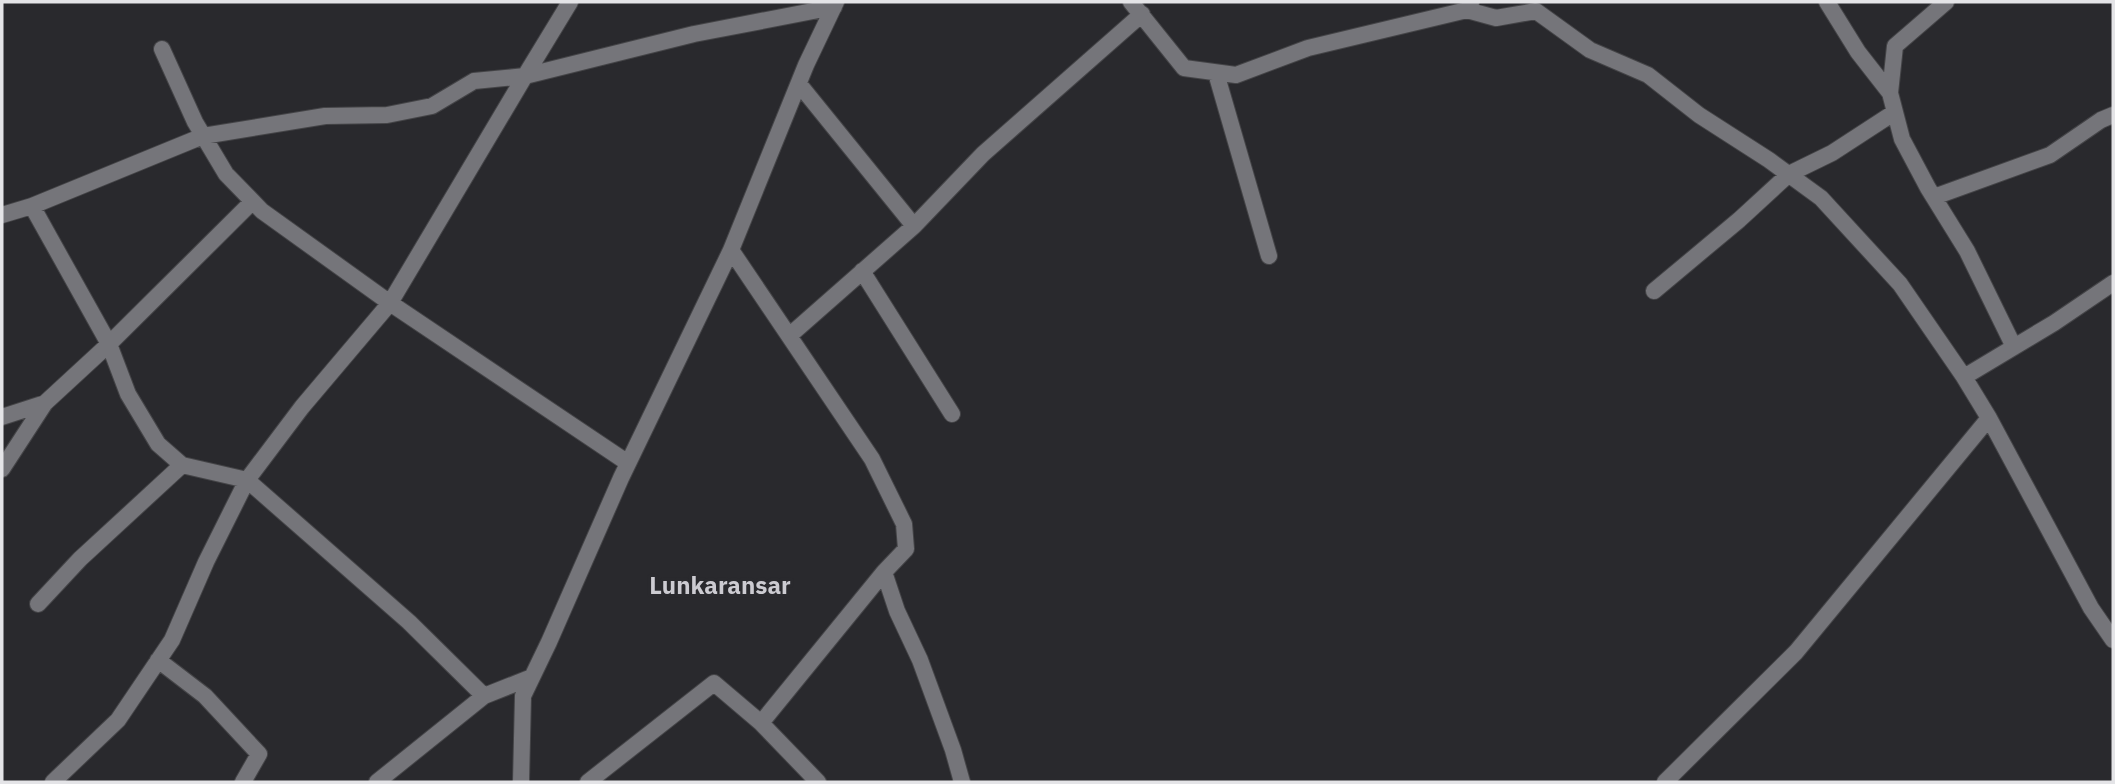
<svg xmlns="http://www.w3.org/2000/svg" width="2115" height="784" font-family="'IBM Plex Sans',sans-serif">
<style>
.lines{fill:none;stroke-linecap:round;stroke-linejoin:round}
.minor-casing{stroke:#444447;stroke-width:18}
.minor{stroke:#75757a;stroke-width:16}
.labels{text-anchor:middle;stroke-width:7;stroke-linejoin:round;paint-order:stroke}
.district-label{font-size:24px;font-weight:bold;fill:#cccbd1;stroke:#29292d}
</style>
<rect width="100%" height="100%" fill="#29292d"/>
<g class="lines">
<defs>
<path id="minor" d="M570,2L525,76L474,81L432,106L387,115L325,116L203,136L32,206L109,344L128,394L158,444L182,465L247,480L302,407L390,303L525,76L694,34L834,7
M1131,2L1184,68L1236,75L1308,48L1467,10L1471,3
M1827,2L1858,52L1890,93
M1946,2L1895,46L1890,93L1902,139L1928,188L1967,251L2014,347
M1467,10L1496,18L1536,11L1590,50L1648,75L1699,115L1769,160L1821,198L1900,284L1964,377L1989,418L2091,608L2113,640
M162,49L195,122L226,174L262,211L390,303L628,463
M1216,73L1269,256
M1934,197L2050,155L2101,120L2113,115
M2,215L32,206
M914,226L983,154L1142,14
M731,250L872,459L904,524L906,549L884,572L897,611L920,660L953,750L962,782
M862,271L952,414
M1654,291L1739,220L1789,174L1832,153L1895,112
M789,336L914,226L799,84
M1964,377L2054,323L2113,283
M45,403L109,344L252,202
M2,417L45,403L2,469
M38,604L80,559L182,465
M158,660L205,696L259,754L243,782
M761,723L884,572
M53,782L118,720L172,640L206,562L247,480L409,622L484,696
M377,782L484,696L532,677
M521,782L523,696L549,642L621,478L731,250L806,65L836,2
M588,782L714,683L761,723L818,782
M1665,782L1796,652L1989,418"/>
</defs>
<!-- minor casing -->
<use href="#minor" class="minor-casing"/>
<!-- minor -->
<use href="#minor" class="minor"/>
</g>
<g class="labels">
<!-- district labels -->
<g class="district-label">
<text x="720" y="594">Lunkaransar</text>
</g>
</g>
<!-- border -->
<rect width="2115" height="784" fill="none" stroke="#e4e4e7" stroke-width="7"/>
</svg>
